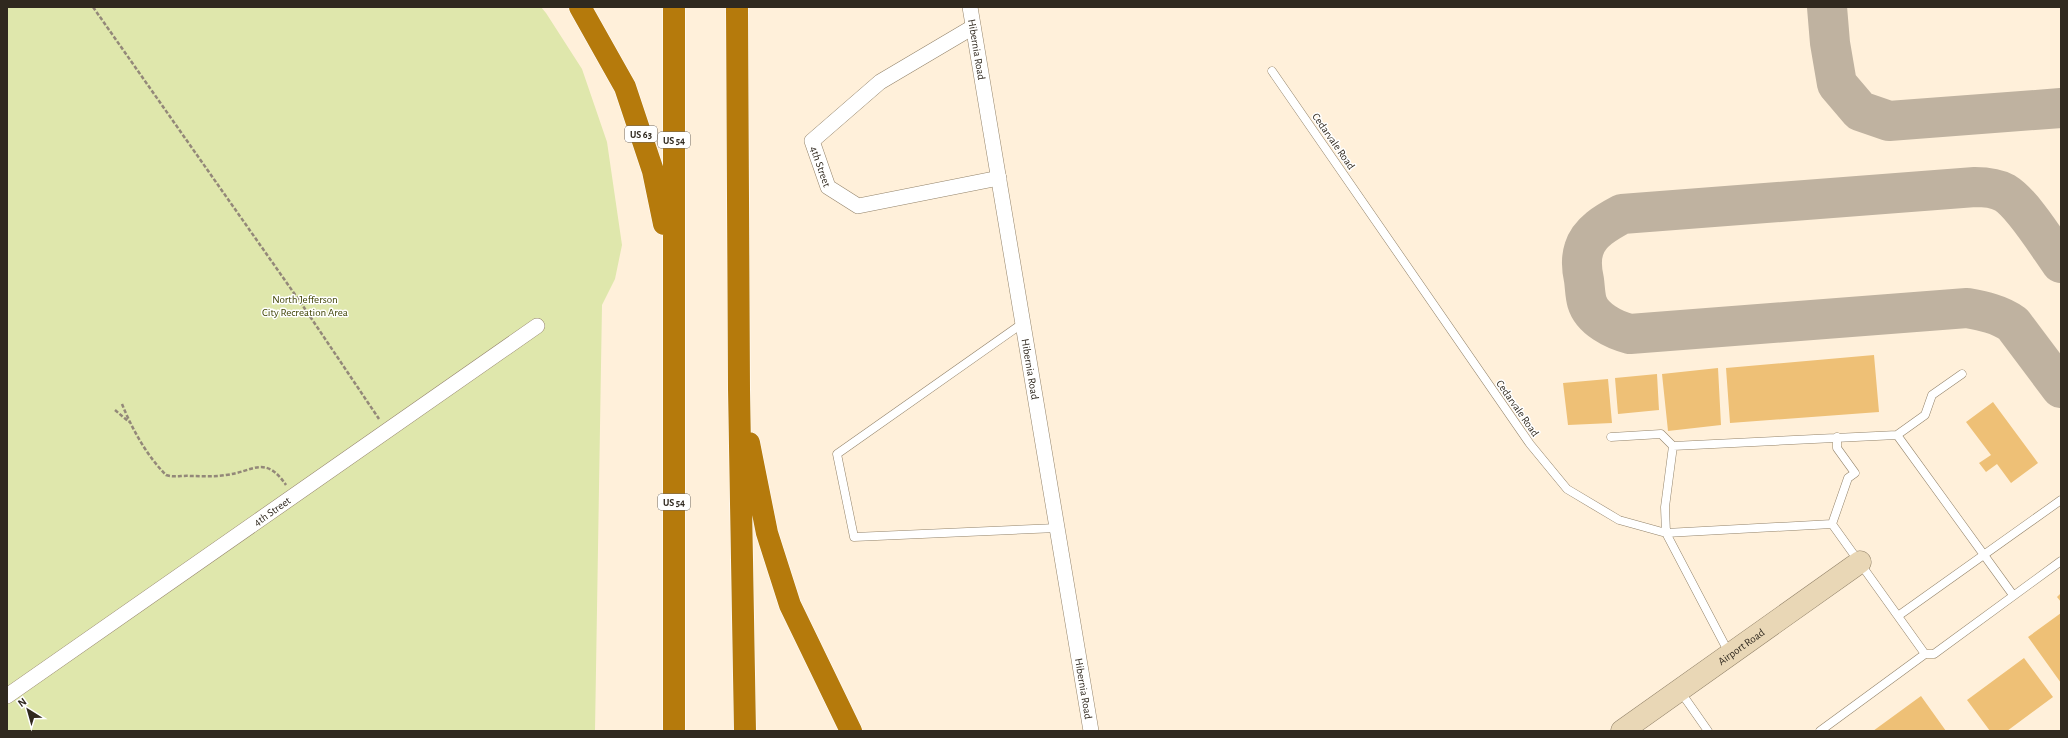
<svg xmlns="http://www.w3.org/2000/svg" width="2068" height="738" font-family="'Alegreya Sans',sans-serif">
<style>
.green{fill:#dfe7ac}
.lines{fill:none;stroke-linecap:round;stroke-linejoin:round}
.taxiway{stroke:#bfb2a0;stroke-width:40}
.building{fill:#eec076}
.lane-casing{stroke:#93836a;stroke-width:9}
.street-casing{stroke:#93836a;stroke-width:16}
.secondary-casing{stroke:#93836a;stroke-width:23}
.highway-casing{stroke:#fff;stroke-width:23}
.path{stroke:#938879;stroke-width:2.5;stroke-dasharray:4 2;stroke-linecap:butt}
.lane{stroke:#fff;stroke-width:8}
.street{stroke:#fff;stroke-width:15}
.secondary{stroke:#e9d7b6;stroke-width:22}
.highway{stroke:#b57a0c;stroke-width:22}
.labels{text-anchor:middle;stroke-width:3;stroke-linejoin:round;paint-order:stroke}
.shield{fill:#fff;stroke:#6e6962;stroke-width:1}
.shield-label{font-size:10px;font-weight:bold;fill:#30291f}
.street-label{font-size:11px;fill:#30291f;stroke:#fff}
.park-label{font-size:11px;fill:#3c4000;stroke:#fff}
</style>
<rect width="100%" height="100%" fill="#fff0da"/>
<!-- green -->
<path class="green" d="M7,7H541L546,13L582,69L607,142L622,245L615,279L602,305L595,731H7Z"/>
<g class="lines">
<!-- taxiway -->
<path class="taxiway" d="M1827,7L1830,43L1837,84L1860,111L1889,121L2061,108
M2061,263C2048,245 2023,204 2005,193C1996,188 1985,187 1975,187L1622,214C1607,222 1589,232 1584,249C1581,258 1582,271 1584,280C1585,287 1585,295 1587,302C1592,319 1614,330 1630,334L1967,308C1983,311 1999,314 2013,324L2061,388"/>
</g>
<!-- building -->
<path class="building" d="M1874,355L1879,412L1730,423L1726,368Z
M1718,368L1721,425L1668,431L1662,374Z
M1657,374L1659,410L1618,414L1615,378Z
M1608,379L1612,423L1568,425L1563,383Z
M1993,402L2038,463L2011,483L1997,464L1986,472L1979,463L1991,455L1966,422Z
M2061,593V602L2057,597Z
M2061,613V683L2028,637Z
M2024,658L2053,697L2007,731H1990L1967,700Z
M1921,696L1946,731H1873Z"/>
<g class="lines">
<defs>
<path id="lane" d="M1272,71L1530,444L1567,489L1619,520L1666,533L1832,524L1925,654H1934L2061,561
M1023,323L837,454L854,537L1057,528
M1962,374L1932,395L1925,415L1897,435L2013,595
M1611,437L1661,434L1673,446L1897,435
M1673,446L1665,507L1666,533L1729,653
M1832,524L1848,478L1855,473L1837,448V437
M1898,616L2061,500
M1680,691L1708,731
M1820,731L1925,654"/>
<g id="street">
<path id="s1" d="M970,7L1091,731"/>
<path id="s2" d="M973,27L880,82L812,141L828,187L858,206L999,178"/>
<path id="s3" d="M7,696L537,326"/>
</g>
<g id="secondary">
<path id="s4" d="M1622,731L1860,562"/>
</g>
<path id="highway" d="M580,7L625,87L653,171L664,224
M674,7V731
M737,7L739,389L745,731
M749,443L767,533L790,605L851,731"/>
</defs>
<!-- lane casing -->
<use href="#lane" class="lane-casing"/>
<!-- street casing -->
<use href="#street" class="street-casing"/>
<!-- secondary casing -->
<use href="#secondary" class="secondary-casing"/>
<!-- highway casing -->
<use href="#highway" class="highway-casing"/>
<!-- path -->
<path class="path" d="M93,7L303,306L379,419
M122,404C132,429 147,456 166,475C175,478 182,475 191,476C202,476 214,477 226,475C253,472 265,454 286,485
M115,410L129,422"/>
<!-- lane -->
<use href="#lane" class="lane"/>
<!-- street -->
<use href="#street" class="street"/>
<!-- secondary -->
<use href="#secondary" class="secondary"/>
<!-- highway -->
<use href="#highway" class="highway"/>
</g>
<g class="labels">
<!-- shield labels -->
<g class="shield">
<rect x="625" y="126" width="32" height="16" rx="3"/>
<rect x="658" y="132" width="32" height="16" rx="3"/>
<rect x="658" y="494" width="32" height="16" rx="3"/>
</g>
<g class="shield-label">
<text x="641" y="138">US 63</text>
<text x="674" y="144">US 54</text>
<text x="674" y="506">US 54</text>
</g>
<!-- street labels -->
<g class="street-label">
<text dy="4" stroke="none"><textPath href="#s1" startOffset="43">Hibernia Road</textPath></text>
<text transform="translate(1334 141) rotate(55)" y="4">Cedarvale Road</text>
<text dy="4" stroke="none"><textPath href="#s2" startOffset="225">4th Street</textPath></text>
<text dy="4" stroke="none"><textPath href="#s1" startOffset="367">Hibernia Road</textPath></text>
<text transform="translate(1518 408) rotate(55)" y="4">Cedarvale Road</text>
<text dy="4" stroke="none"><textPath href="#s3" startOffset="323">4th Street</textPath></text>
<text dy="4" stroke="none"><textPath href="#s4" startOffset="146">Airport Road</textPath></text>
<text dy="4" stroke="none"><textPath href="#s1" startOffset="691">Hibernia Road</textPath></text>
</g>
<!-- park labels -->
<g class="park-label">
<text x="305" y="303">North Jefferson<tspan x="305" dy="13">City Recreation Area</tspan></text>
</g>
</g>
<!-- border -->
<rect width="2068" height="738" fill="none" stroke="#30291f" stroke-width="16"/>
<!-- north arrow -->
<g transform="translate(28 710) rotate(323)" stroke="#ffffff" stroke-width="3" paint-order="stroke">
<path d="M0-3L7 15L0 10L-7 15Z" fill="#30291f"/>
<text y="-6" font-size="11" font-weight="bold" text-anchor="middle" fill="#30291f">N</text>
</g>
</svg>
